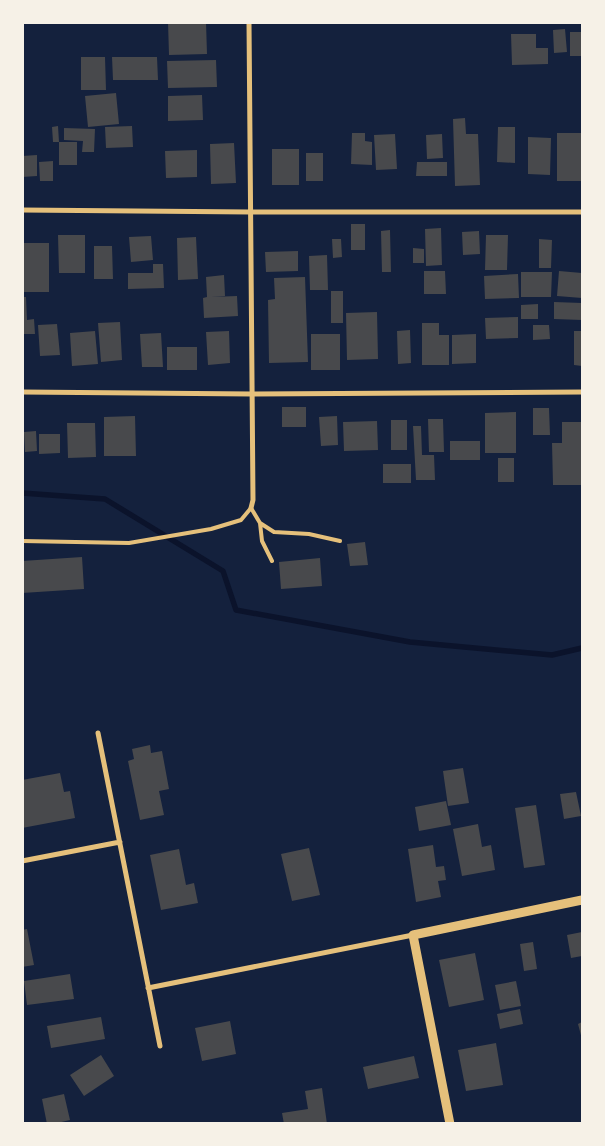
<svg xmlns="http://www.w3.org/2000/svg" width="605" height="1146" font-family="'Source Sans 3',sans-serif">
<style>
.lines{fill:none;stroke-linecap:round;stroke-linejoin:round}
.stream{stroke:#0b132b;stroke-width:5.5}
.building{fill:#48494c}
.service{stroke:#e5c07b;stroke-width:4}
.minor{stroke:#e5c07b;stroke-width:5}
.tertiary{stroke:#e5c07b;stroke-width:9}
</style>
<rect width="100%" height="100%" fill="#14213d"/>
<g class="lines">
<!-- stream -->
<path class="stream" d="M22,493L105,499L223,571L236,610L410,642L552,655L582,648"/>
</g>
<!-- building -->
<path class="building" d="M168,22H206L207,54L169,55Z
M565,29L567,52L554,53L553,30Z
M570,32H582V56H570Z
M511,34H536V48H548V64L512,65Z
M81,57H105L106,90H81Z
M112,57H157L158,80H113Z
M216,60L217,87L168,88L167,61Z
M116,93L119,124L88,127L85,96Z
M202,95L203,120L168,121V96Z
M465,118L466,134H478L480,185L455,186L453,119Z
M58,126L59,142H53L52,127Z
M132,126L133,147L106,148L105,127Z
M498,127H515V163L497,162Z
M64,128L95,129L94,152H82L83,141L64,140Z
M352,133H365V141L372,142V165L351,164Z
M557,133H582V181H557Z
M395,134L397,169L376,170L374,135Z
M442,134L443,158L427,159L426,135Z
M528,137L551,138L550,175L528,174Z
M59,142H77V165H59Z
M234,143L236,183L211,184L210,144Z
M272,149H299V185H272Z
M197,150V177L166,178L165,151Z
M306,153H323V181H306Z
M37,155V176L22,177V156Z
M53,161V181H40L39,162Z
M417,162H447V176H416Z
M351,224H365V250H351Z
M441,228L442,265L426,266L425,229Z
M390,230L391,272H382L381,231Z
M479,231L480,254L463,255L462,232Z
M58,235H85V273H59Z
M486,235H508L507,270H485Z
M151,236L153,260L131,262L129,237Z
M196,237L198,279L178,280L177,238Z
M332,239H341L342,257L333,258Z
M539,239L552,240L551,268H539Z
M24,243H49V292H23Z
M94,246H112L113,279H94Z
M413,248L424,249V263H413Z
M298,251V271L266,272L265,252Z
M327,255L328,290H310L309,256Z
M153,264H163L164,288L128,289V273H153Z
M424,271H445L446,294H424Z
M559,271L582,273V298L557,296Z
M521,272H552L551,297H521Z
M518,274L519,298L485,299L484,276Z
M224,275L225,296L211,297L237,296L238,316L204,318L203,298L207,297L206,277Z
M305,277L308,362L269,363L268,300L275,299L274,278Z
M331,291H343V323H331Z
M22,297H26L27,320L34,319L35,334H22Z
M554,302L582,303V320L554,319Z
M538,304V319H521V305Z
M377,312L378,359L347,360L346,313Z
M518,317V338L486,339L485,318Z
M120,322L122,360L101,362L98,323Z
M422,323H439V335H449V365H422Z
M57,324L60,355L40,356L38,325Z
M533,325H549L550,339L533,340Z
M410,330L411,363L398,364L397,331Z
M95,331L98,364L72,366L70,333Z
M229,331L230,363L208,365L206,332Z
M574,331H582V366L574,365Z
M161,333L163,367H142L140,334Z
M311,334H340V370H311Z
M476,334V363L452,364V335Z
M167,347H197V370H167Z
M282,407H306V427H282Z
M533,408H549L550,435H533Z
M516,412V453H485V413Z
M135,416L136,456H104V417Z
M337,416L338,445L321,446L319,417Z
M428,419H443L444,452H429Z
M391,420H407V450H391Z
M377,421L378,450L344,451L343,422Z
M562,422H582V485H553L552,443H562Z
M67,423H95L96,457L68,458Z
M413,426H421L422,455H434L435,480H416Z
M36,431L37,451L25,452L24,432Z
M39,434H60V453L39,454Z
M450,441H480V460H450Z
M498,458H514V482H498Z
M383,464H411V483H383Z
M365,542L368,565L350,566L347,544Z
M82,557L84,589L22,593V561Z
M320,558L322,586L281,589L279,562Z
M150,745L151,753L162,751L169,789L159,791L164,815L140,820L128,761L134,759L132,749Z
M463,768L469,803L448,806L443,771Z
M60,773L64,792L70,791L75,818L22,828V780Z
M576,792L581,816L564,819L560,794Z
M446,801L451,825L419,831L415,807Z
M536,805L545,865L524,868L515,808Z
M478,824L482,847L491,845L495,870L462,876L453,829Z
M433,845L436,867L444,866L446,880L438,881L441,897L416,902L408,849Z
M309,848L320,895L292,901L281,854Z
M179,849L186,885L194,883L198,903L161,910L150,855Z
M27,929L34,965L22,967V930Z
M582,932V956L571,958L567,935Z
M533,942L537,969L524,971L520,944Z
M475,953L484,1000L449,1007L439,960Z
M70,974L74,999L27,1005L24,981Z
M516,981L521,1006L500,1010L495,985Z
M520,1009L523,1024L500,1029L497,1014Z
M101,1017L105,1039L51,1048L47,1026Z
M230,1021L236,1054L202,1061L195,1028Z
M582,1022V1039L578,1024Z
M496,1043L503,1085L466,1091L458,1050Z
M101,1055L114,1076L84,1096L70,1075Z
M414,1056L419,1078L368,1089L363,1067Z
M322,1088L327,1124H284L282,1113L308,1109L305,1091Z
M64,1094L70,1120L53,1124H47L42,1099Z"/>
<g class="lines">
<!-- service -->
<path class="service" d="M260,523L262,541L272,561
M22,541L129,543L211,529L241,520L251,508L260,523L274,532L309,534L340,541"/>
<!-- minor -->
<path class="minor" d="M249,22L253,500L251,508
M22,210L250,212H582
M22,392L252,394L582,392
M98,733L160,1046
M22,861L120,842
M148,988L413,935"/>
<!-- tertiary -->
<path class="tertiary" d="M450,1124L413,935L582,900"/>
</g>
<!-- border -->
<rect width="605" height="1146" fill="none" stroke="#f6f1e7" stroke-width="48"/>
</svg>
